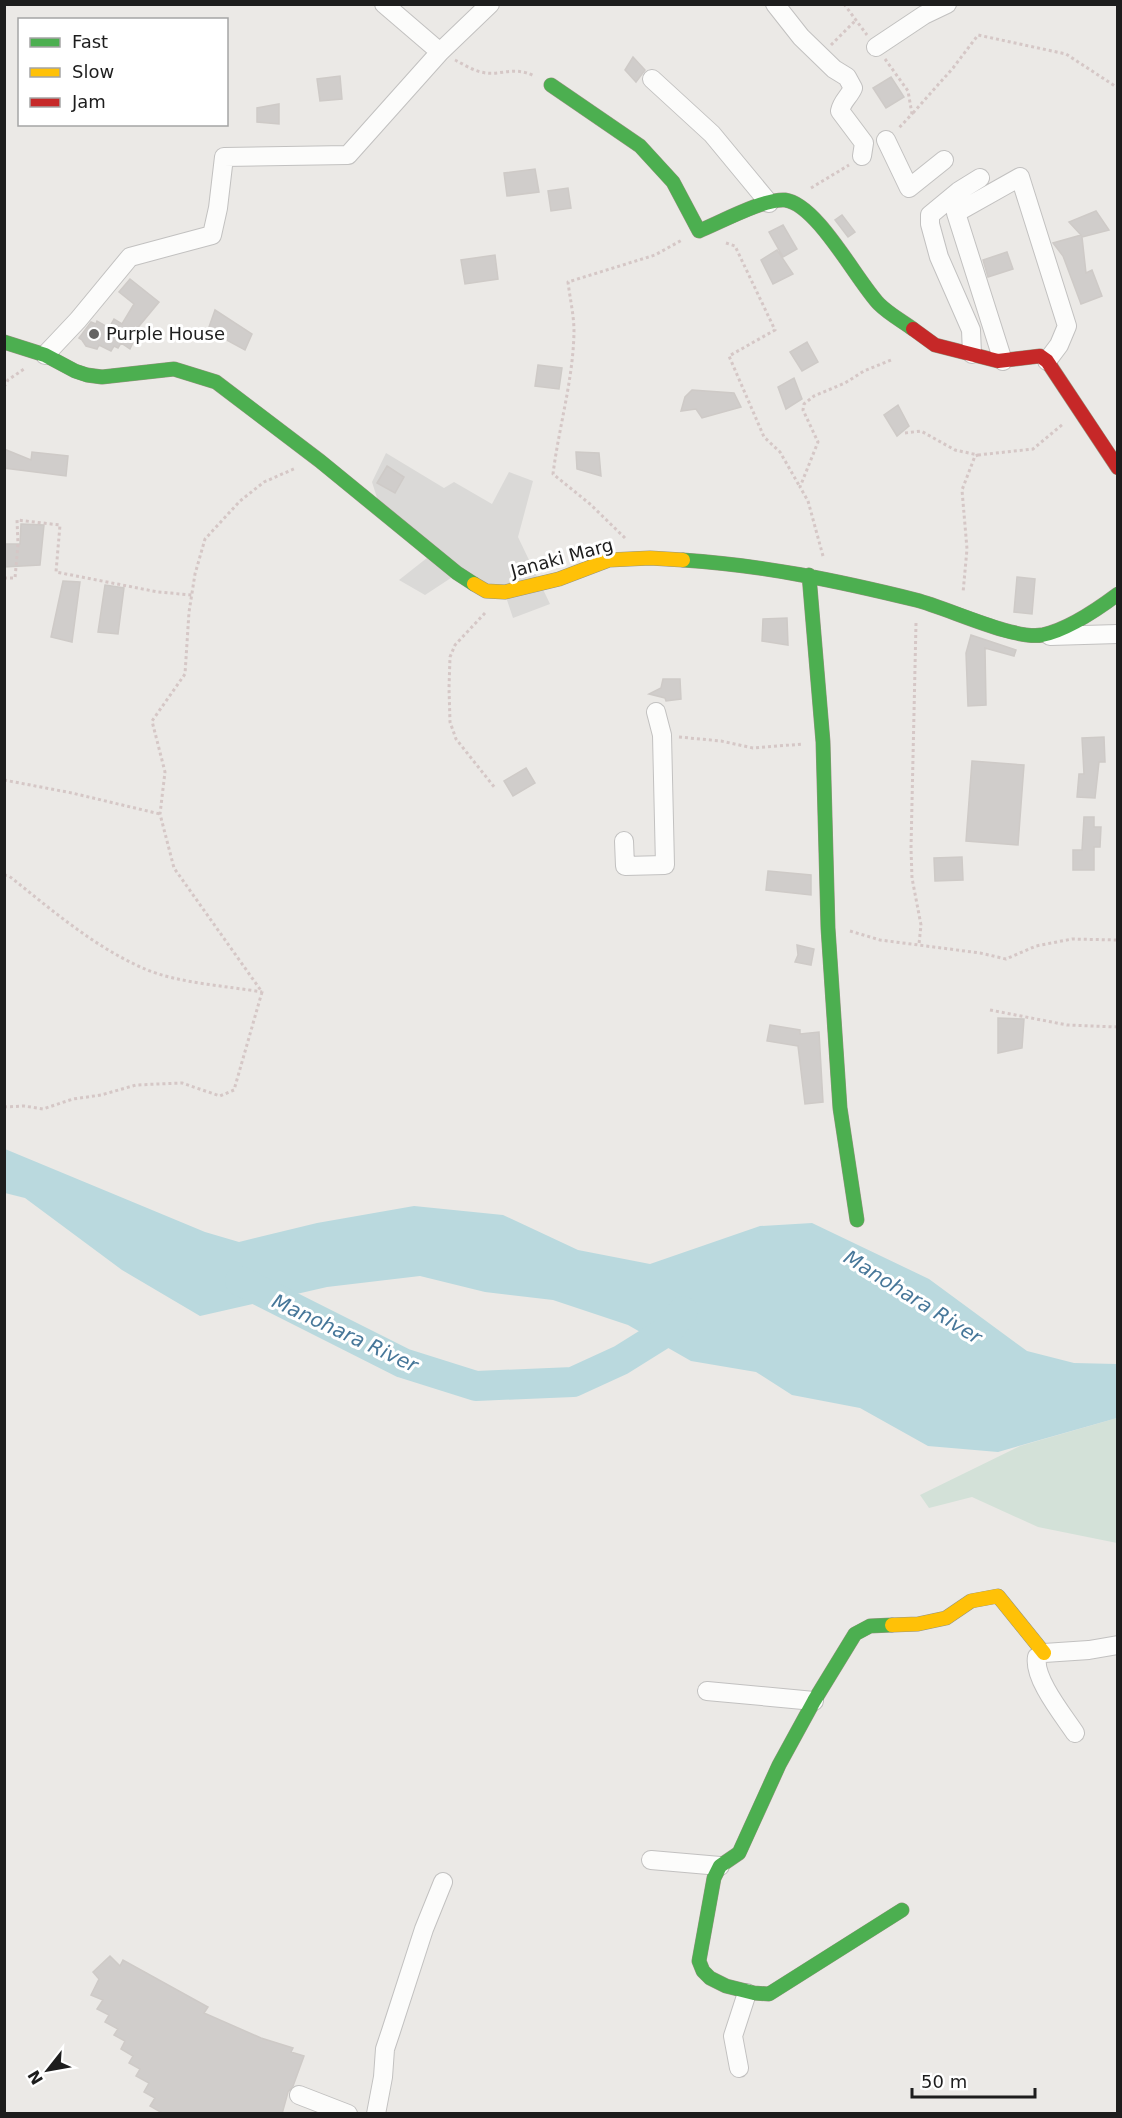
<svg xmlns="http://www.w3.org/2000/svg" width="1122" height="2118" font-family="'DejaVu Sans',sans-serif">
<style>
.residential{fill:#dad9d7}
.wetland{fill:#d3e1d8}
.water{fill:#bad9de}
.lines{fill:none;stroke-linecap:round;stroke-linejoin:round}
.river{stroke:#bad9de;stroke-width:30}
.building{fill:#d0cdcb;stroke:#cecac7;stroke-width:1.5}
.street-casing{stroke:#c2c1c0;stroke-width:20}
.fast-casing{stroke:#94947f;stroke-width:15}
.slow-casing{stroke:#94947f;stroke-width:15}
.jam-casing{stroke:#94947f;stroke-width:15}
.path{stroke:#d5c7c6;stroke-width:3;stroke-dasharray:3 3;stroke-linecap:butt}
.street{stroke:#fcfcfb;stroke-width:18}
.fast{stroke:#4caf50;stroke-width:14}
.slow{stroke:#ffc107;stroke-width:14}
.jam{stroke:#c62828;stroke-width:14}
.poi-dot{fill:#656463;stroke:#fff;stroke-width:2}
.labels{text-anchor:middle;stroke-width:6;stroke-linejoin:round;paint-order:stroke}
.poi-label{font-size:18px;fill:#1d1d1d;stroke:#fff;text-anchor:start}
.street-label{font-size:18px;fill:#1d1d1d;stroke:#fff}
.water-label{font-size:20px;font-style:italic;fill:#477799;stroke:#fff}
</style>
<rect width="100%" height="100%" fill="#ebe9e6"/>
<!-- residential -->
<path class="residential" d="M386,453L444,488L454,482L492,504L509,472L533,481L518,537L550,604L513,618L504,591L457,574L425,595L399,580L432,554L379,504L372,482Z"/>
<!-- wetland -->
<path class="wetland" d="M1117,1418V1543L1038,1527L972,1497L929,1508L920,1495L1020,1446Z"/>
<!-- water -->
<path class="water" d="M5,1149L205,1232L239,1242L317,1223L414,1206L503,1215L578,1250L650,1264L760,1226L812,1223L929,1279L1027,1351L1074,1363L1117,1364V1418L998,1452L928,1446L860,1408L792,1395L756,1372L691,1361L628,1325L553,1300L485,1292L420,1276L327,1287L200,1316L122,1270L25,1198L5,1193Z"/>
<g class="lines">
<!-- river -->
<path class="river" d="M240,1281L403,1363L476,1386L573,1382L621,1360L669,1330L683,1311"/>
</g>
<!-- building -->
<path class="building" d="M633,57L645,70L636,82L625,70Z
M340,76L342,99L320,101L317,79Z
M891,77L904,97L886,108L873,88Z
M279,104V124L257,122V108Z
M535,169L539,192L507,196L504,173Z
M568,188L571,208L551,211L548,191Z
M1096,211L1109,230L1082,237L1086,273L1092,270L1102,296L1081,304L1063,256L1053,243L1081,235L1069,222Z
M842,215L855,232L848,237L835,220Z
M783,225L797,249L783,257L769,232Z
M777,250L793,274L773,284L761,260Z
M1007,252L1013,269L988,277L983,260Z
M495,255L498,279L465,284L461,260Z
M130,279L159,302L135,331L138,332L130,349L121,343L118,348L114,346L111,351L99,345L97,349L86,346L82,340L79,338L91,322L96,324L97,321L109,328L114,319L122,324L134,304L119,292Z
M215,310L252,334L245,350L208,330Z
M807,342L818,362L802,371L790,352Z
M538,365L562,368L559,389L535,386Z
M794,378L802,399L786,409L778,387Z
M692,390L734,393L741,407L702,418L696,409L681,411L685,397Z
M898,405L909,426L897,436L884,415Z
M4,449L31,460L32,452L68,456L66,476L4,468Z
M576,452L599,453L601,476L577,469Z
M387,466L404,477L395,493L377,483Z
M21,524L44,525L40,565L4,567V544H20Z
M1017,577L1035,579L1032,614L1014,612Z
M63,581L80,582L72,642L51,637Z
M105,585L124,588L118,634L98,632Z
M787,618L788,645L762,641L763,619Z
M971,635L1016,650L1014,656L985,648L986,705L968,706L966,653Z
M663,679H680L681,699L666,701L665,698L649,694L661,688Z
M1104,737L1105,762H1099L1095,798L1077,797L1079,774H1084L1082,738Z
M972,761L1024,765L1018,845L966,841Z
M526,768L535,783L513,796L504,781Z
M1084,817H1094V827H1101L1100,847H1094V870H1073V850H1082Z
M962,857L963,880L935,881L934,858Z
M768,871L811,875V895L766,890Z
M797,945L814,949L811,965L795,962L798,955Z
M998,1018L1024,1019L1022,1048L998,1053Z
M770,1025L800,1030V1034L819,1032L823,1102L805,1104L798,1046L767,1041Z
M110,1956L120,1966L123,1960L208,2007L204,2013L261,2038L293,2048L291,2052L304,2056L293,2086L288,2092L282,2114H164L150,2106L155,2098L144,2092L149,2083L136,2076L140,2069L129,2063L133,2056L121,2049L125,2041L114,2035L118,2029L105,2022L109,2015L97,2009L103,2000L91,1995L99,1979L93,1972Z"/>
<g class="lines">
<defs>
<path id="street" d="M384,4L440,52
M775,4L801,37L834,69L847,77L853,88C849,97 842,101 840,111L864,143L862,156
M876,47L924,15L947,4
M652,79L712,134L769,203
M886,140L909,188L944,160
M972,354L971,330L939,257L930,224V215L959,191L980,178
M45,355L78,320L130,257L212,235L218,208L224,157L348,155L440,52L490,4
M1003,361L956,213L1020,177L1067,326L1059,345L1047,361
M1050,636L1118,634
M624,841L625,866L665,865L662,735L656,712
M707,1691L814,1701
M1075,1733C1063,1715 1033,1678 1037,1657L1044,1653L1089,1650L1118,1645
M651,1860L720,1866
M739,2068L733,2036L747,1993
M299,2095L348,2114
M376,2114L383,2077L385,2049L391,2031L424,1929L443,1882"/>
<path id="fast" d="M551,85L640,146L673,182L699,231C719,223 765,198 785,200C817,204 857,281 879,304C889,314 902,321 913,329
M4,342L45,355L75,371L87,375L102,377L174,369L216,382L320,461L457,573L474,584
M683,560C762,565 839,581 916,600C948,608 1013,640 1042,635C1067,630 1098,609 1118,594
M809,575L823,742L828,928L840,1108L857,1220
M892,1625L870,1626L855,1634L814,1701L779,1765L739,1853L720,1866L714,1878L699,1961L703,1971L710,1978L726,1986L754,1993L769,1994L902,1910"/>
<path id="slow" d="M474,584L486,591L505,592L559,579L609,560L650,558L683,560
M892,1625L918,1624L946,1618L971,1601L998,1596L1044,1653"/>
<path id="jam" d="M913,329L935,345L998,361L1040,356L1047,361L1118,468"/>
</defs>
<!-- street casing -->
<use href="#street" class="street-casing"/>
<!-- fast casing -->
<use href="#fast" class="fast-casing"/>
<!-- slow casing -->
<use href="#slow" class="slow-casing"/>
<!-- jam casing -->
<use href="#jam" class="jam-casing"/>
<!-- path -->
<path class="path" d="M844,4L867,35
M831,45L855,21
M885,59L908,91L912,114L898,129
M455,60C463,64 472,70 481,72C499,77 513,65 534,76
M913,113L953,68L978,35L1066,54L1118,88
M811,188L849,165
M726,243L735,246L775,330L729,356L764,437L780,452L800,487
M4,387L8,380L24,369
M905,433L921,431L955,450L978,455L975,456L962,490L967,549L963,593
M978,455L1033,449L1063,424
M625,538L590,504L553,474C559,426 573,381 574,332C574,315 570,299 568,282L655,255L682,240
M823,556L808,501L800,487L818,442L803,410L804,404L814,396L845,383L864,371L891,360
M4,578H15L18,544L17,520L60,525L56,572L158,592L192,595
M485,613L455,645L450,657L449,688L450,722L456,739L495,788
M916,623L911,848L912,878L921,925L919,944
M679,737L721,741L753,748L803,744
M4,780L72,793L160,814
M4,875L9,876C52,910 94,947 145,969C177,983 227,986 262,992
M850,931L880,940L980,953L1006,959L1036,946L1072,939L1118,940
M990,1010L1067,1025L1118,1027
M4,1107L24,1106L43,1109L73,1099L101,1095L136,1085L182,1083L220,1096L234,1090L262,992L174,868L160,814L165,772L152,721L185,674L189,612L195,574L205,539L240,501L264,482L296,468"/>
<!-- street -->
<use href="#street" class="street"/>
<!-- fast -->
<use href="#fast" class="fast"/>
<!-- slow -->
<use href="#slow" class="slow"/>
<!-- jam -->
<use href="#jam" class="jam"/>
</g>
<!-- markers -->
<circle class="poi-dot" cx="94" cy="334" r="6"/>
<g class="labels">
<!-- poi labels -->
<g class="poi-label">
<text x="106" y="340">Purple House</text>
</g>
<!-- street labels -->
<g class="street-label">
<text transform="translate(562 558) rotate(-15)" y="6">Janaki Marg</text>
</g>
<!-- water labels -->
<g class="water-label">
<text transform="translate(913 1297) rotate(32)" y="7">Manohara River</text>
<text transform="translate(345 1333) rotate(25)" y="7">Manohara River</text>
</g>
</g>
<!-- border -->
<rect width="1122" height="2118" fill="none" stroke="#1d1d1d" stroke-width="12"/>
<!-- legend -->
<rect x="18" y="18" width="210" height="108" fill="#ffffff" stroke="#a5a5a5" stroke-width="1.5"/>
<rect x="30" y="38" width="30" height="9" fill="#4caf50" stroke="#a5a5a5" stroke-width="1.5"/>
<text x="72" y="48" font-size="18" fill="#1d1d1d">Fast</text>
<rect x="30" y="68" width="30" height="9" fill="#ffc107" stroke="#a5a5a5" stroke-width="1.5"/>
<text x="72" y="78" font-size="18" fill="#1d1d1d">Slow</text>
<rect x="30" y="98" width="30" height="9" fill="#c62828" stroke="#a5a5a5" stroke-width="1.5"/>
<text x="72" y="108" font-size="18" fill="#1d1d1d">Jam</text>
<!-- north arrow -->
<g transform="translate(48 2070) rotate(239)" stroke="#ffffff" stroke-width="4.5" paint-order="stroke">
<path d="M0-4.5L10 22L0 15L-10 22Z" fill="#1d1d1d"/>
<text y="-9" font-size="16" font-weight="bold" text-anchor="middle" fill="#1d1d1d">N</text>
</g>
<!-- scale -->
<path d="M912 2088v9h123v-9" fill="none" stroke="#1d1d1d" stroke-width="3"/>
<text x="921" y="2088" font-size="18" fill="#1d1d1d" stroke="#ffffff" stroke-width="4.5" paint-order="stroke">50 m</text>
</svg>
